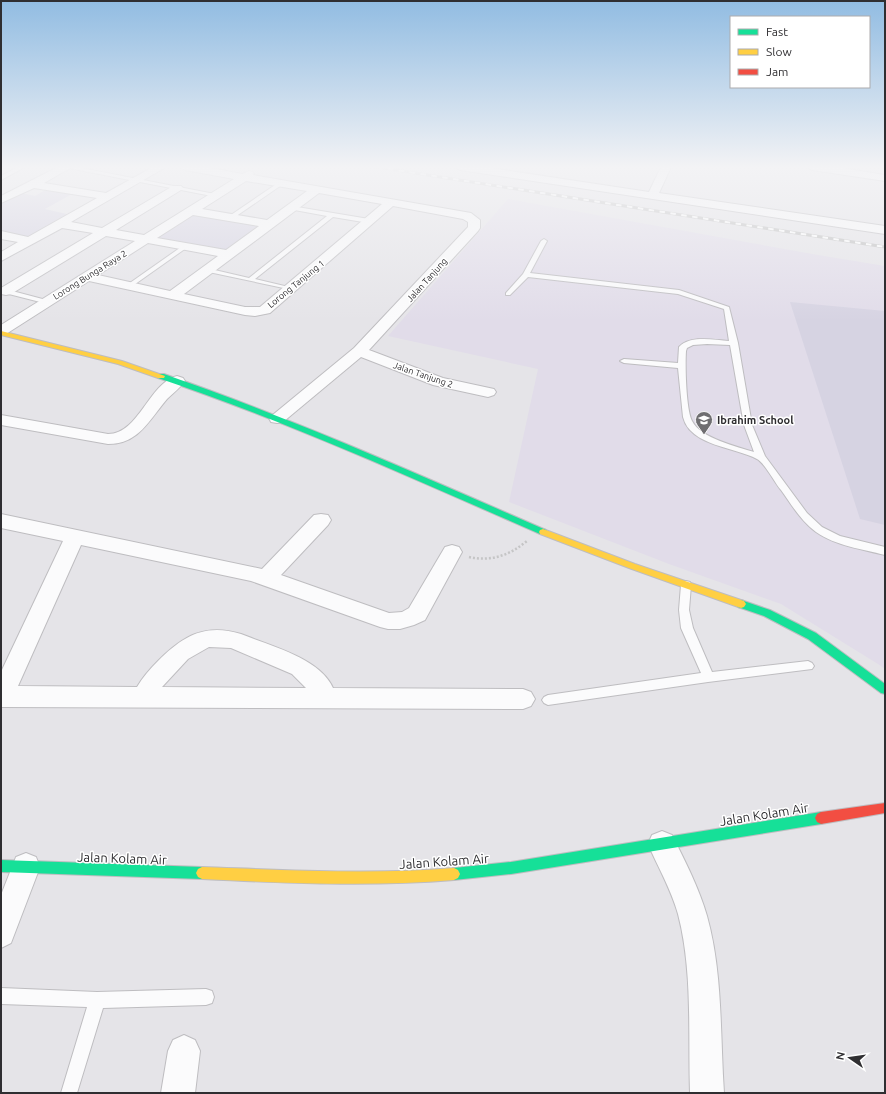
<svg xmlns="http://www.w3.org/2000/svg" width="886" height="1094" font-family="Ubuntu,sans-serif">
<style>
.education{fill:#e1dce9}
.green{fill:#d6d3e2}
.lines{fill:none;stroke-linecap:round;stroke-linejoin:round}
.lane-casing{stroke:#bebdc0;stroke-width:2}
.street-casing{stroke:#bebdc0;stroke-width:2}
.fast-casing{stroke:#bebdc0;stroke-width:2}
.slow-casing{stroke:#bebdc0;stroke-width:2}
.jam-casing{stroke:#bebdc0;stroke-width:2}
.path{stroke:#c5c5c6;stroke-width:2.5;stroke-dasharray:2 2;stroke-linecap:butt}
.lane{fill:#fbfbfc;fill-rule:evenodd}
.street{fill:#fbfbfc;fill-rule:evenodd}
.fast{fill:#16e098;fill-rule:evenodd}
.slow{fill:#ffcf43;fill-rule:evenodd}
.jam{fill:#f24e42;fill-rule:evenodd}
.rail-casing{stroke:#bfbfbf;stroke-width:3}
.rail{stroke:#fff;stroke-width:2;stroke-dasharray:5.5;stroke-linecap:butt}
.labels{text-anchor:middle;stroke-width:3;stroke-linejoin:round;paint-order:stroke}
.far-street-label{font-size:9px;fill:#2f2e31;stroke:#fff}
.poi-label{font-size:11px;font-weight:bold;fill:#2f2e31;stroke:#fff;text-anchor:start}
.near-street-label{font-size:13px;fill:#2f2e31;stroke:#fff}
</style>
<rect width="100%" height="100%" fill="#e5e4e8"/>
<!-- education -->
<path class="education" d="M508,199L818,255L885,266V669L878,664L781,604L669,564L509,502L538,369L388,336Z"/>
<!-- green -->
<path class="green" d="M47,189L72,194L45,209L71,215L34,236L25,238L1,233V203L21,193L35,196Z
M193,213L262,225L225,252L154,238Z
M790,302L885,311V525L860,519Z"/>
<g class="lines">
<defs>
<path id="lane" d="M18,167H25L1,180V176Z
M63,167H76L220,195L217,197Z
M278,183L283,184L232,219H228V217Z
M291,206L369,219L372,221L369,223L333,217L255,279L293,288V290L204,271V269L206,268L249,278L327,216L289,209L288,208Z
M544,239L547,241L530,273L679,290L729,307L738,343L752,425L765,456L807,513L822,527L840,536L885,547V555C862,549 836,546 816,532C801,521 791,504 781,490C775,483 764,462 757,459C735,447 690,446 683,417L678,368L624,363L620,361L624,359L678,363L679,347C690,335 714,340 729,341L724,309L678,294L528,277L510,295H506V293L523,274L541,241ZM707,344L730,345L744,425L754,452C738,447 700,438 692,421C686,409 685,366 686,351L687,348L693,345Z
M184,245L189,246L131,287H127V285Z
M1,288L50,301L51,302L48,304L1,292Z
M686,581L690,582L691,585L689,610L693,628L712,672L808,661L812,663L814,666L812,669L708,682L548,705L544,703L542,700L544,697L548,695L701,673L681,628L679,610L681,585L682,582Z
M1,988L97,992L206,989L212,991L214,997L212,1003L206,1005L103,1008L77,1093H61L87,1007L1,1004Z"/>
<path id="street" d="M58,167H72L44,183L106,193L153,167H166L71,222L102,228L173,186H181L183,188L181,190L116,230L144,235L234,179L185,170L180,167H206L242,174L249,171L253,172L254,174L253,175L471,213L480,220V228L478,231L369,350L443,378L494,389L496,392L494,395L488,397L433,385L361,357L283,422L277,423L271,422L269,418L354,348L468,227V222L463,219L393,206L270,313L255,316L245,315L89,281L6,334L1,335V325L135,241L106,236L11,294L6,295L1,294V288L93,233L62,228L1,261V252L18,242L1,239V231L28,237L97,198L34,188L1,203V196ZM246,181L307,191L267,220L202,209ZM319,193L382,204L260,307H245L184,294ZM193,215L259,226L226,250L157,238ZM148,243L218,256L170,291L98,275Z
M455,167H484L649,192L661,167H671L659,193L885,226V234L460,170Z
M807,167H836L885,175V181L812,170Z
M177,376L183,378L185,381C180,388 173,393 167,399C149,420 139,444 108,444L1,425V415L108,434C139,434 149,383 177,376Z
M1,514L262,569L314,515L321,514L328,515L331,520L328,525L281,575L389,613L402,612L409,608L445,547L452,545L459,547L462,552L425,620L414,625L400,629H388L380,627L251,581L81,545L18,686L137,687C143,677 150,669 158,661C183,636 205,623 241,634C270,646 320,658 333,688L523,689L531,692L535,699L531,706L523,709L1,707V672L63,541L1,528ZM209,647L231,648L292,674L306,688L162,687L188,659Z
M662,831L672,835C685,861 699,888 707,916C723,973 720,1035 724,1093H690C688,1034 693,971 678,914C671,889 658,867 648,844L652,835Z
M26,853L36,857L40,867L11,943L1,948V895L16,857Z
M184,1035L195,1040L200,1051L195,1093H161L168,1051L173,1040Z"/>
<path id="fast" d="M158,374H164C294,419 420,475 546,530L547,532L546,534H540C414,479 289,422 158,378Z
M741,600L770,610L816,633L885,684V694L881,693L808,639L764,616L738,607L736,604L738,601Z
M821,812L825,814L827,818L825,822L821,824L511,874L454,880L450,878L448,874L450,870L454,868L511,862Z
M1,860L202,867L206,869L208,873L206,877L202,879L1,872Z"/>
<path id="slow" d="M1,331L122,361L165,376L164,378H158L118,364L1,335Z
M543,529L635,564L744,601L746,604L744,607L741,608L629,568L540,534L539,532L540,530Z
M202,867C286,870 370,875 454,868L458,870L460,874L458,878L454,880C370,887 286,883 202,879L198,877L196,873L198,869Z"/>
<path id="jam" d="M885,803V813L821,824L817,822L815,818L817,814L821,812Z"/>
</defs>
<!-- lane casing -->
<use href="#lane" class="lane-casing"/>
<!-- street casing -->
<use href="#street" class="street-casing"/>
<!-- fast casing -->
<use href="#fast" class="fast-casing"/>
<!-- slow casing -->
<use href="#slow" class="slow-casing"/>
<!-- jam casing -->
<use href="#jam" class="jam-casing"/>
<!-- path -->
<path class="path" d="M469,557C491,562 510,555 527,541"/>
<!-- lane -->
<use href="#lane" class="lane"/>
<!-- street -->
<use href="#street" class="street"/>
<!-- fast -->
<use href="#fast" class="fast"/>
<!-- slow -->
<use href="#slow" class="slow"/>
<!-- jam -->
<use href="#jam" class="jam"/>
<defs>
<path id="rail" d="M377,167L885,247"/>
</defs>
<!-- rail casing -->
<use href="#rail" class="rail-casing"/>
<!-- rail -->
<use href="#rail" class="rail"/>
</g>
<!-- sky -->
<linearGradient id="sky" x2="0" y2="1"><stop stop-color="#91bce2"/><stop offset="0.52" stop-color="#f3f3f5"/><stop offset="1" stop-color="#f3f3f5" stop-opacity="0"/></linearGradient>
<rect width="886" height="321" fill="url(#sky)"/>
<!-- icons -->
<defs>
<symbol id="school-pin" viewBox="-11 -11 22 30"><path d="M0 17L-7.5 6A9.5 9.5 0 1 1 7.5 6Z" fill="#6f6e71" stroke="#fff"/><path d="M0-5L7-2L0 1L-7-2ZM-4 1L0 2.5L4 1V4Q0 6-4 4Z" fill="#fff"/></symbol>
</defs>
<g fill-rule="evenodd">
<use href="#school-pin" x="694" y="410" width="20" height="27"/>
</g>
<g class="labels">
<!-- far-street labels -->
<g class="far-street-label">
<text transform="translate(90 275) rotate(-32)" y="3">Lorong Bunga Raya 2</text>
<text transform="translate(427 280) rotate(-48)" y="3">Jalan Tanjung</text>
<text transform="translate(296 284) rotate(-39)" y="3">Lorong Tanjung 1</text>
<text transform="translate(423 375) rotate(19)" y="3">Jalan Tanjung 2</text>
</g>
<!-- poi labels -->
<g class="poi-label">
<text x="717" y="424">Ibrahim School</text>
</g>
<!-- near-street labels -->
<g class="near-street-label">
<text transform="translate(764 814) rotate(-9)" y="5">Jalan Kolam Air</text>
<text transform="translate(122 858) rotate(2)" y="5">Jalan Kolam Air</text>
<text transform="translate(444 861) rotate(-4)" y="5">Jalan Kolam Air</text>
</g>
</g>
<!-- border -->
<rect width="886" height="1094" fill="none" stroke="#2f2e31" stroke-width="4"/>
<!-- legend -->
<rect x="730" y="16" width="140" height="72" fill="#ffffff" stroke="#acabad"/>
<rect x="738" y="29" width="20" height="6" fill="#16e098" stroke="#acabad"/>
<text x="766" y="36" font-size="12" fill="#2f2e31">Fast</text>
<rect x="738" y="49" width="20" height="6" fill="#ffcf43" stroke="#acabad"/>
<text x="766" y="56" font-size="12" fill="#2f2e31">Slow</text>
<rect x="738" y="69" width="20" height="6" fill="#f24e42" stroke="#acabad"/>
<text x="766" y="76" font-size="12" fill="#2f2e31">Jam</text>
<!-- north arrow -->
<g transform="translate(850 1058) rotate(283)" stroke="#ffffff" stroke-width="3" paint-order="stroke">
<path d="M0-3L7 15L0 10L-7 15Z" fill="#2f2e31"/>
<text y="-6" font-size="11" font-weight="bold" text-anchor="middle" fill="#2f2e31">N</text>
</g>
</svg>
